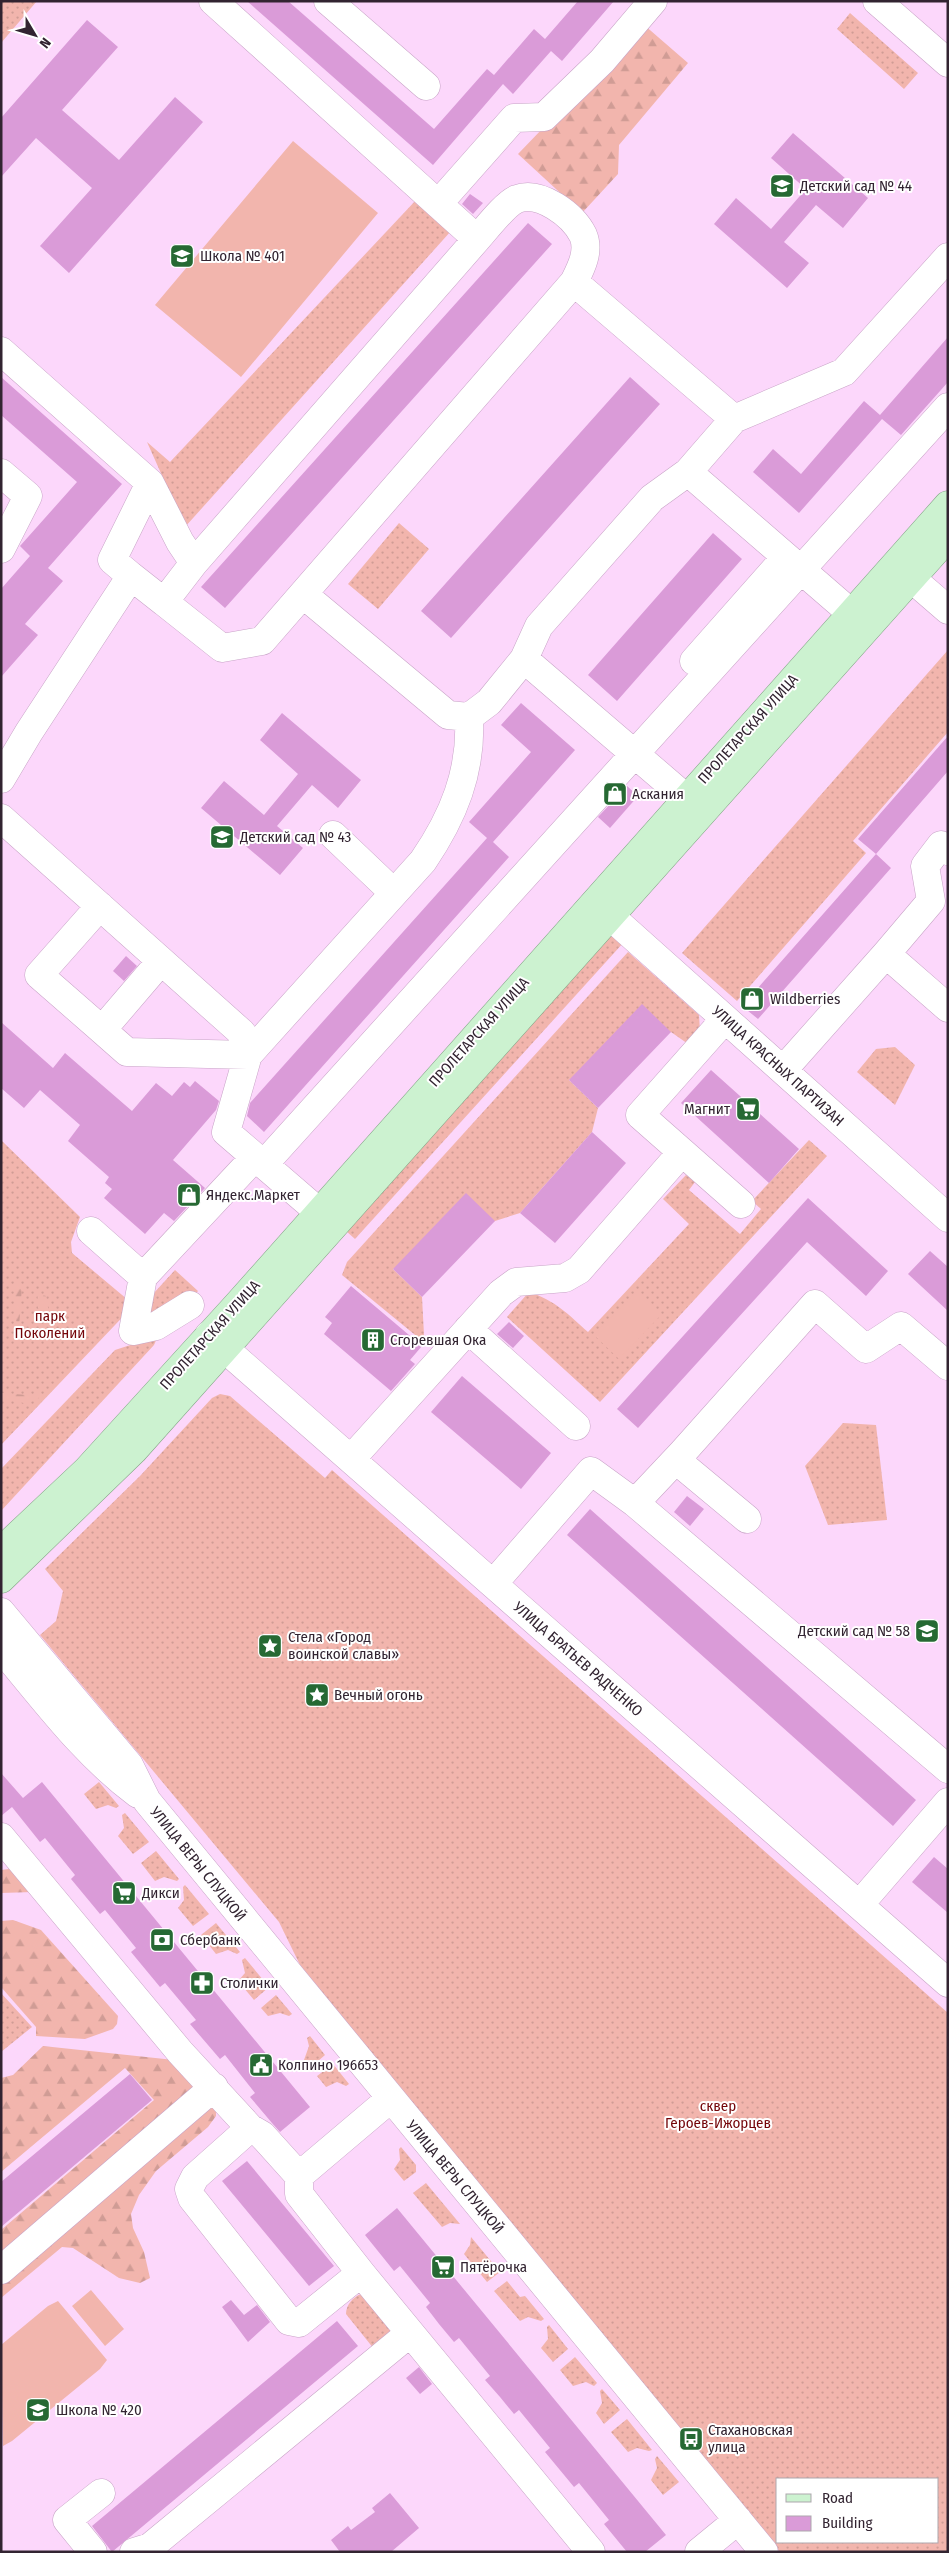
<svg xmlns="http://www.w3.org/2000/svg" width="949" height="2553" font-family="'Fira Sans Condensed',sans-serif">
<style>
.grass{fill:url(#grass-dots);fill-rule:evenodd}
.forest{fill:url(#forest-firs)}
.garden{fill:#f2b5ad}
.building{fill:#da9bd8}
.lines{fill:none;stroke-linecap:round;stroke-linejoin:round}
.minor-casing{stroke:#c8a4c7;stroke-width:29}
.major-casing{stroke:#80a484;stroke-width:29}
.minor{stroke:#fff;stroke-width:28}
.major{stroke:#ccf2d0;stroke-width:28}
.labels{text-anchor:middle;stroke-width:4;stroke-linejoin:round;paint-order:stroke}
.poi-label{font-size:15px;fill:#322431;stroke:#fff;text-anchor:start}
.street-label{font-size:15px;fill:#322431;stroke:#fff}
.park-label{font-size:15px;fill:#740509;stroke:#fff}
</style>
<defs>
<pattern id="grass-dots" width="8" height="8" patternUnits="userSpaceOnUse" patternTransform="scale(1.25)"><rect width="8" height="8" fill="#f2b5ad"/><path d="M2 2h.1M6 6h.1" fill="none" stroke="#d09c95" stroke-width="1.8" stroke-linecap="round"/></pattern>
<pattern id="forest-firs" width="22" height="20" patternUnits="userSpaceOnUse" patternTransform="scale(1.25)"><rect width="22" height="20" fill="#f2b5ad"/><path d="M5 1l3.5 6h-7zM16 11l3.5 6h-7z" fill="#d09c95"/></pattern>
</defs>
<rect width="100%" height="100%" fill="#fcd7fb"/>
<!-- grass -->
<path class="grass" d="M1,1H37L1,43Z
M850,13L918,73L904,89L837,29Z
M417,199L451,231L185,527L147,442L170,462Z
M399,523L429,549L378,609L348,584Z
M948,650V732L853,841L866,853L737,1001L682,953Z
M614,935L624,942L355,1239L346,1231L609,936Z
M628,952L699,1015L700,1031L691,1046L671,1032L569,1080L598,1108L592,1132L520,1213L495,1221L393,1269L422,1297L424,1335L420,1339L342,1275L347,1262Z
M895,1047L915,1065L895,1105L857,1072L876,1049Z
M1,1140L80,1217L71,1242L72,1253L134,1305L1,1445Z
M809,1140L827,1156L600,1402L507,1317L529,1292C556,1301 568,1314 588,1332L689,1224L663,1199L686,1175L695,1182L689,1190L740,1234L761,1209L752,1201Z
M175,1270L198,1291L190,1301L147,1318L153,1294Z
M158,1336L154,1345L1,1511V1469L115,1350Z
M220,1394L230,1396L325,1478L332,1470L948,2013V2552H780L300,1965L279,1922L40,1635L56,1621L63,1591L45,1569L140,1476L212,1398ZM778,2479H938V2542H778Z
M843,1423L876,1425L887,1520L828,1525L805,1466Z
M99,1782L119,1806L116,1808L108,1805L96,1809L84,1794Z
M125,1813L149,1842L133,1854L118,1836L124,1828L122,1815Z
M156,1851L179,1879L177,1881L164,1877L155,1881L141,1863Z
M185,1885L209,1914L193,1926L178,1908L184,1900L183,1887Z
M216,1923L240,1952L237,1954L228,1950L216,1954L201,1935Z
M245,1958L269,1987L254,2000L238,1981L245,1973L242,1960Z
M1,1993L32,2027L1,2052Z
M276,1995L292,2014L289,2016L280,2013L268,2016L261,2008Z
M310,2036L325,2055L310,2068L304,2060L309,2046L307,2038Z
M333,2064L349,2084L346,2086L337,2082L326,2087L317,2076Z
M401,2147L416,2165V2172L404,2181L394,2169L400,2160L399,2149Z
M426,2183L460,2224L450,2223L442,2227L413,2193Z
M471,2237L500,2272L487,2282L464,2254L470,2245Z
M507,2281L520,2297L525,2296L544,2319L541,2321L528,2317L520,2321L494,2291Z
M361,2294L392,2327L391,2337L378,2354L346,2314C346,2305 353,2297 361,2294Z
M549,2325L568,2349L553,2362L541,2348L548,2339L547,2327Z
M575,2357L597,2383L594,2386L586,2382L573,2386L560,2370Z
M602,2389L620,2410L604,2424L596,2413L602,2403L600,2391Z
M627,2419L652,2450L649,2451L637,2448L628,2452L611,2432Z
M657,2456L679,2482L663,2495L651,2480L657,2468L655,2459Z"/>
<!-- forest -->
<path class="forest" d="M643,24L688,63L619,145L618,174L582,213L518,154Z
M13,1285L22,1286L19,1327C11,1314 16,1299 13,1285Z
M38,1294L46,1296L52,1330C40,1321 36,1310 38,1294Z
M1,1393L40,1396L37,1400L24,1403L1,1399Z
M9,1869L21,1874L33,1892L1,1893V1870Z
M13,1920L41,1930L118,2016L117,2024L113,2029L85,2039L36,2036V2027L1,1987V1921Z
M43,2046L174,2060L216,2111V2116L208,2127L156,2171L139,2195L131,2214L133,2228L144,2252L150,2278L140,2283L119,2278L73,2248L62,2247L1,2298V2230L154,2100L125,2068L1,2172V2078L13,2075Z"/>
<!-- garden -->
<path class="garden" d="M293,141L378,213L241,377L155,305Z
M637,1291L661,1315L619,1359L594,1335Z
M91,2290L124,2329L105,2346L72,2306Z
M58,2301L107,2360L100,2369L12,2441L3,2446L1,2345L48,2306Z"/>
<!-- building -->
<path class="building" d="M247,1H288L434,129L487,69L494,75L534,29L545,39L578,1H614L562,61L551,51L513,94L503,84L433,165Z
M87,20L118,47L62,110L119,160L175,97L203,122L69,273L40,246L92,188L36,138L1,177V118Z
M793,133L868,198L843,228L816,205L784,242L809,263L787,288L714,224L736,198L771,229L806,189L771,158Z
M470,194L483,203L473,214L462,204Z
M528,223L552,244L225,608L201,587Z
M948,337V382L901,435L882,419L799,513L753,472L773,449L801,474L864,401L880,415Z
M1,377L122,484L48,568L63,581L25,624L38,635L1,677V589L30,556L20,546L77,482L1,415Z
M630,377L660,404L451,638L421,611Z
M713,533L742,559L617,701L588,675Z
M521,703L575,750L493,842L509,857L264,1132L247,1116L250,1103L487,838L469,822L531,752L501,725Z
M282,713L361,780L338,808L312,785L277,826L303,848L280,875L201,808L224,781L264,815L298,774L260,740Z
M948,736V771L876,854L858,839Z
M627,786L638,796L610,828L598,817Z
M876,854L891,868L758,1019L742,1006Z
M126,956L137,966L124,981L113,971Z
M642,1004L671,1032L598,1108L569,1080Z
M1,1022L53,1068L65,1053L132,1111L156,1083L172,1096L184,1082L190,1087L195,1081L219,1101L216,1110L173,1160L205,1188L174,1221L164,1213L145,1234L104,1198L112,1189L105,1183L109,1177L68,1141L80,1125L40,1090L24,1108L1,1088Z
M711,1070L799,1149L769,1183L681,1103Z
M592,1132L626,1163L555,1243L520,1213Z
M466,1193L495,1221L422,1297L393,1269Z
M808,1198L888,1271L866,1296L807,1242L638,1428L617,1409Z
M930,1251L948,1267V1311L908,1274Z
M351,1286L422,1346L410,1360L415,1364L391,1391L324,1334L332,1323L325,1317Z
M509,1322L524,1336L513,1348L497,1334Z
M462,1376L551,1453L521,1489L431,1412Z
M687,1496L704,1509L690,1526L674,1512Z
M590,1509L916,1800L893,1826L567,1535Z
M1,1773L23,1798L42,1782L310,2107L280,2132L272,2123L250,2097L255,2093L225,2055L220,2059L190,2024L196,2020L165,1983L160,1987L131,1952L136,1948L105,1910L100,1914L71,1879L75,1875L45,1838L40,1842L12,1807L1,1816Z
M934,1857L948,1869V1913L912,1882Z
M130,2074L152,2100L1,2227V2182Z
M247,2161L334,2266L309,2286L222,2181Z
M397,2208L666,2535L645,2552H627L604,2524L609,2520L579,2483L574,2487L545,2452L550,2448L519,2410L514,2414L500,2397L485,2380L490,2376L459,2338L454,2342L439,2324L426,2307L430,2303L400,2266L394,2271L365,2235Z
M231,2300L244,2315L257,2305L270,2322L248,2342L222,2307Z
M337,2321L358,2346L112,2552L92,2526Z
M419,2367L432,2384L420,2394L406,2378Z
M390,2493L419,2528L391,2552H340L331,2540L348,2526L351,2530L375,2512L372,2508Z"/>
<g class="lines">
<defs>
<path id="minor" d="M328,1L426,86
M877,1L948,63
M438,204L514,118L544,117L602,61L653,1
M574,282L734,419
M1,351L150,483L180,542L194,563L164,602L222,648L262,641L574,282C581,268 590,251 583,235C573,215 540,190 517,199C506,203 486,229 477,239
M688,472L851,613
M1,473L28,496L1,549
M194,563L477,239L213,1
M131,576L112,560L150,483
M911,578L948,610
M304,595L448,715L469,717L489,702L524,659L539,626L652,498L688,472L734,419L844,372L948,257
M524,659L686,798
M694,661L786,557
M1,779L29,732L131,576L164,602
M1,818L242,1033L248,1055L226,1132L319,1212
M333,835L394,893
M100,906L39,975L102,1030
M609,915L948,1218
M886,954L931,901L925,866L941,845L948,851
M161,961L102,1030L127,1052L248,1055L423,861C453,817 472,772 469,717
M725,1019L640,1115L741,1204
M783,1070L886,954L948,1008
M264,1164L948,407
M91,1231L143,1277
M190,1305L156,1326L133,1331L143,1277L255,1157
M468,1329L576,1426
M209,1335L948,1983
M351,1459L501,1293L516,1282L565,1278L579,1270L682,1152
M676,1460L747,1519
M635,1503L683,1452L815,1304L866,1349L901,1326L948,1366
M493,1584L591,1471L635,1503L948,1769
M1,1612L129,1765L147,1801L764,2552
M1,1648C44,1699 84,1754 138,1794
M1,1837L180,2052L250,2128L262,2135L299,2176V2194L361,2273
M859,1905L948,1802
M250,2128L195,2177L189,2189L192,2198L289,2321L299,2323L361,2273L591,2552
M299,2176L390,2099
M1,2270L214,2087
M93,2552L67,2520L101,2493
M134,2552L150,2547L410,2333
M699,2552L738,2520"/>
<path id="major" d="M1,1551L87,1470L238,1304L948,505
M1,1579L134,1450L948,537"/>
</defs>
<!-- minor casing -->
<use href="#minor" class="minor-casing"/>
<!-- major casing -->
<use href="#major" class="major-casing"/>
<!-- minor -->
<use href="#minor" class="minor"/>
<!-- major -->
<use href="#major" class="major"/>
</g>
<!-- icons -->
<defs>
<symbol id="school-square" viewBox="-11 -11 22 22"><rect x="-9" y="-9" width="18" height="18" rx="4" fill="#266933" stroke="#fff"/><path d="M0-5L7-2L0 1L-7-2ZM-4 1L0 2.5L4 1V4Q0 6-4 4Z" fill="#fff"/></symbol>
<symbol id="shop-square" viewBox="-11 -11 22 22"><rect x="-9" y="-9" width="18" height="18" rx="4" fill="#266933" stroke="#fff"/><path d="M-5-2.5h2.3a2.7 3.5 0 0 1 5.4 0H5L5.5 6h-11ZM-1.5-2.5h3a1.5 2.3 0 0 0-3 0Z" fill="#fff"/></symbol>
<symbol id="supermarket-square" viewBox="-11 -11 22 22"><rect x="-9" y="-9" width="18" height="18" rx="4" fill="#266933" stroke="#fff"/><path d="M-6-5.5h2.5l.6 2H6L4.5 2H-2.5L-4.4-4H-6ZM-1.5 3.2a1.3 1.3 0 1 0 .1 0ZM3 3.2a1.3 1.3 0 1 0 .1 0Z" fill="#fff"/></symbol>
<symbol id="building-square" viewBox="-11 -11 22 22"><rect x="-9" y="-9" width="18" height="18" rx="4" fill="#266933" stroke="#fff"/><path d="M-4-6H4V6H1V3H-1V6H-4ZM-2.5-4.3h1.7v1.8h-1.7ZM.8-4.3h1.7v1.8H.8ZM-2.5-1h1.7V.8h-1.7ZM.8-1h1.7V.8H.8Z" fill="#fff"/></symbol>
<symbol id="sight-square" viewBox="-11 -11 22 22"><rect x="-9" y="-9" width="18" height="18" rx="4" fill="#266933" stroke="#fff"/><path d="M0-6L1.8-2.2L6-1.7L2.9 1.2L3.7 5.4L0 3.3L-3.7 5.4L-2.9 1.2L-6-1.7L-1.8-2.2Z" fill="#fff"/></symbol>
<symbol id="bank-square" viewBox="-11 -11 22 22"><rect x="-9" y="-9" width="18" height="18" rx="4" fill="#266933" stroke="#fff"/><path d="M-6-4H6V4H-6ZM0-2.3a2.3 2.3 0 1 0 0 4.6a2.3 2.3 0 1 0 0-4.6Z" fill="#fff"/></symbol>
<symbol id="pharmacy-square" viewBox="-11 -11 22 22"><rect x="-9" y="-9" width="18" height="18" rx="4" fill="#266933" stroke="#fff"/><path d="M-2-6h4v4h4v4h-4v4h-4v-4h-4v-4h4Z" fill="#fff"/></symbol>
<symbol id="civic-square" viewBox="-11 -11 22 22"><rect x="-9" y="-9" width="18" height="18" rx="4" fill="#266933" stroke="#fff"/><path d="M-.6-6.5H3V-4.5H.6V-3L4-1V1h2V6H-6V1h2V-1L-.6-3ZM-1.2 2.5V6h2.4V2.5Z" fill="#fff"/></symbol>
<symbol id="bus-square" viewBox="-11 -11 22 22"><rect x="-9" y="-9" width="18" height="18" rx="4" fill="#266933" stroke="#fff"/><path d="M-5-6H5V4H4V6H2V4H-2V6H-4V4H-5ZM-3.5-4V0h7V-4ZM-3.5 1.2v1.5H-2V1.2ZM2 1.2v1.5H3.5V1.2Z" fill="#fff"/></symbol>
</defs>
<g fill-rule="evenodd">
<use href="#school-square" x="768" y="172" width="28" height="28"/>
<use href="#school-square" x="168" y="242" width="28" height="28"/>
<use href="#shop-square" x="601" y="780" width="28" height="28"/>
<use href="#school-square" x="208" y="823" width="28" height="28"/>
<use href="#shop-square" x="738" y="985" width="28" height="28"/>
<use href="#supermarket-square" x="734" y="1095" width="28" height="28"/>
<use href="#shop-square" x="175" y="1181" width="28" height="28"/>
<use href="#building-square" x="359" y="1326" width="28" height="28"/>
<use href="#school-square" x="913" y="1617" width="28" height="28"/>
<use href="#sight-square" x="256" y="1632" width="28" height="28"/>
<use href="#sight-square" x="303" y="1681" width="28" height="28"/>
<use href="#supermarket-square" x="110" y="1879" width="28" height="28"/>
<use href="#bank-square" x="148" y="1926" width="28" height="28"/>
<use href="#pharmacy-square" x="188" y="1969" width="28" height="28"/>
<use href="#civic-square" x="247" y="2051" width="28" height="28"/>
<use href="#supermarket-square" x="429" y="2253" width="28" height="28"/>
<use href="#school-square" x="24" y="2396" width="28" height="28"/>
<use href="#bus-square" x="677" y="2425" width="28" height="28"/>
</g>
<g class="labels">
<!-- poi labels -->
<g class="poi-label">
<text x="800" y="191">Детский сад № 44</text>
<text x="200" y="261">Школа № 401</text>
<text x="632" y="799">Аскания</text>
<text x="240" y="842">Детский сад № 43</text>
<text x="770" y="1004">Wildberries</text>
<text x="730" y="1114" text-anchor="end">Магнит</text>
<text x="206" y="1200">Яндекс.Маркет</text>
<text x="390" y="1345">Сгоревшая Ока</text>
<text x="910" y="1636" text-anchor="end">Детский сад № 58</text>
<text x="288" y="1642">Стела «Город<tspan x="288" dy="17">воинской славы»</tspan></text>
<text x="334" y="1700">Вечный огонь</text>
<text x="142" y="1898">Дикси</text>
<text x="180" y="1945">Сбербанк</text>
<text x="220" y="1988">Столички</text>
<text x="278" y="2070">Колпино 196653</text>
<text x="460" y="2272">Пятёрочка</text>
<text x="56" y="2415">Школа № 420</text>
<text x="708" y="2435">Стахановская<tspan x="708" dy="17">улица</tspan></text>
</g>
<!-- street labels -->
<g class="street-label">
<text transform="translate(748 729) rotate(-48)" y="5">ПРОЛЕТАРСКАЯ УЛИЦА</text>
<text transform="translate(479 1032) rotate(-48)" y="5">ПРОЛЕТАРСКАЯ УЛИЦА</text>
<text transform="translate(778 1066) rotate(42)" y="5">УЛИЦА КРАСНЫХ ПАРТИЗАН</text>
<text transform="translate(210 1335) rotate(-48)" y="5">ПРОЛЕТАРСКАЯ УЛИЦА</text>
<text transform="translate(578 1659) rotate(41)" y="5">УЛИЦА БРАТЬЕВ РАДЧЕНКО</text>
<text transform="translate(198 1864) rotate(51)" y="5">УЛИЦА ВЕРЫ СЛУЦКОЙ</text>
<text transform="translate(455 2177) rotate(50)" y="5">УЛИЦА ВЕРЫ СЛУЦКОЙ</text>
</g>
<!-- park labels -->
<g class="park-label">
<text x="50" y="1321">парк<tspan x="50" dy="17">Поколений</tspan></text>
<text x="718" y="2111">сквер<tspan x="718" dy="17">Героев-Ижорцев</tspan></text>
</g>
</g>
<!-- border -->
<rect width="949" height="2553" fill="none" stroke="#322431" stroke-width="5"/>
<!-- legend -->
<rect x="776" y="2478" width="162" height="65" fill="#ffffff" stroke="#ada7ad"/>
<rect x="786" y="2494" width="25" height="8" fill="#ccf2d0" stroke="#ada7ad"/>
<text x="822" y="2503" font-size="15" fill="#322431">Road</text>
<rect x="786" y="2516" width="25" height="15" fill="#da9bd8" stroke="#ada7ad"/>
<text x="822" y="2528" font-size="15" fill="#322431">Building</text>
<!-- north arrow -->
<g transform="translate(35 35) rotate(128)" stroke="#ffffff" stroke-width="4" paint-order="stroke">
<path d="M0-4L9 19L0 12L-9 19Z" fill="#322431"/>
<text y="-8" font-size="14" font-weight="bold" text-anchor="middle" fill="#322431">N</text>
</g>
</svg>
